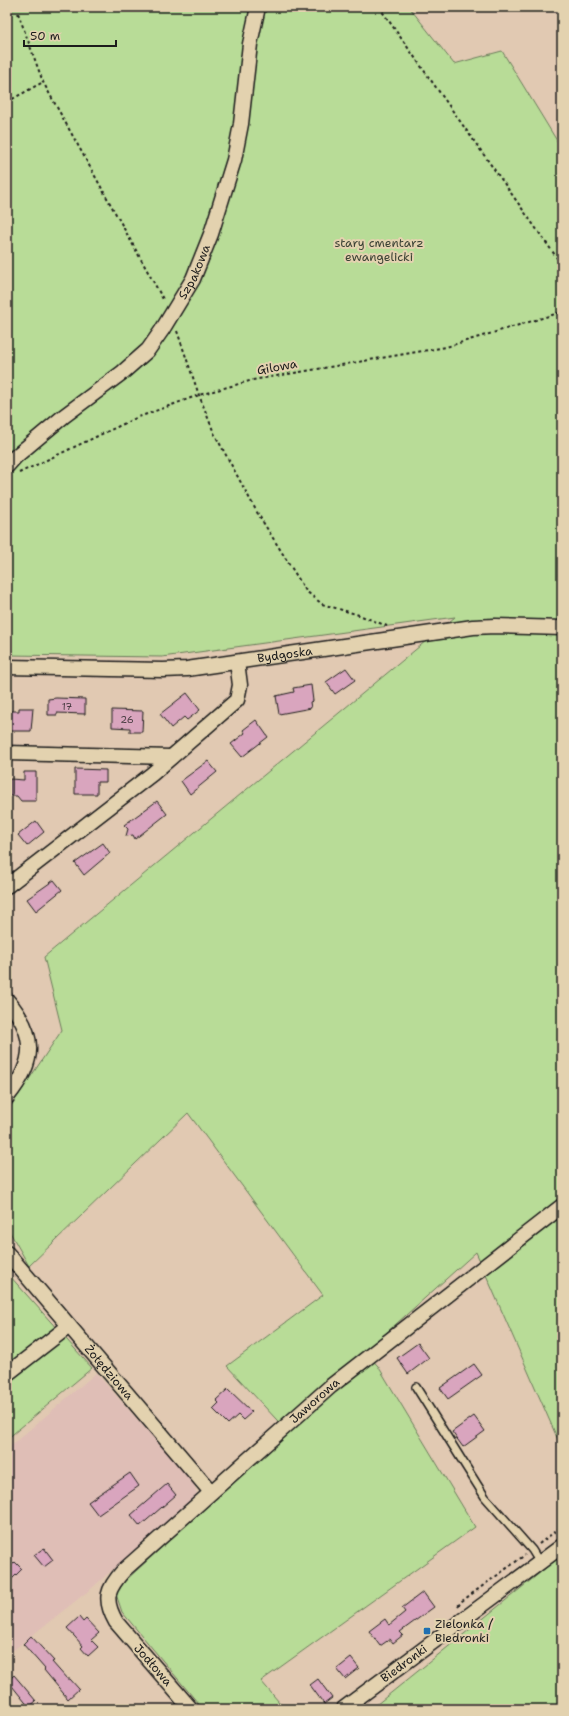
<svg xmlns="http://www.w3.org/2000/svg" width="569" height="1716" font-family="'Shantell Sans',sans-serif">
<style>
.built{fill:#dfbeb6}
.green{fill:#b8dc97;stroke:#6a7c5a}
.building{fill:#d9a5be;stroke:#1c1c1c}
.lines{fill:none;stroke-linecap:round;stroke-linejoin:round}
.lane-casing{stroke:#1c1c1c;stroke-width:10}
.street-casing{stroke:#1c1c1c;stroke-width:17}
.path{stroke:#1c1c1c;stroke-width:2;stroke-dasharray:3 3;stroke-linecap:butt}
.lane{stroke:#e3d2af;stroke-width:7}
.street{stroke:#e3d2af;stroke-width:14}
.poi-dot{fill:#1f6fb2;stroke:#e3d2af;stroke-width:1.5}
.labels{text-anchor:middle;stroke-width:4;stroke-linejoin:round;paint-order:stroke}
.number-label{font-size:10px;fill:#4b3e44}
.park-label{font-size:12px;fill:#3b4235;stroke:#e3d2af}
.street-label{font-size:12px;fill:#1c1c1c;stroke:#e3d2af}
.poi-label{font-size:12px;fill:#1c1c1c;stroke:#e3d2af;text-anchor:start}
</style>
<rect width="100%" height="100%" fill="#e1c9b2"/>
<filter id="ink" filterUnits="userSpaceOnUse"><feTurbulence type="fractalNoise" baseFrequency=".025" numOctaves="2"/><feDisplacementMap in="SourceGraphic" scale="8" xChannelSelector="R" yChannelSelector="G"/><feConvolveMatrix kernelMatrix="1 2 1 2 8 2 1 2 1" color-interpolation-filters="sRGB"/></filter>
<g filter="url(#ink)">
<!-- built -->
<path class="built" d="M96,1373L193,1482L197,1494L92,1588L7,1655V1449Z"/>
<!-- green -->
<path class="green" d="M7,7H409L454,64L502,51L562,149V1449L476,1252L365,1352L378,1366L475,1527L261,1681L285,1709H203L122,1612L116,1594L125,1581L288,1432L227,1366L323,1295L188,1113L29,1266L7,1227V1112L62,1030L44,957L455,617L162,657L7,655Z
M9,1275L92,1368L7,1439V1276Z
M562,1555V1709H371Z"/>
<!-- building -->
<path class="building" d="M346,668L355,680L335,694L326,682Z
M311,685L313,701L310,702L311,708L279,714L276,696L294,692L293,688Z
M187,693L200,710L187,720L184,717L171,728L160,714Z
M56,698L85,699V714L57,713V715H48V699Z
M19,708H33L31,731H7V711H19Z
M112,710L143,711L142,732H130V728L112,727Z
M256,720L268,737L242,757L231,744L245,733L243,730Z
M208,761L217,772L190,794L181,781Z
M75,769L106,770V782H97V794H75Z
M24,772H36V801H21L17,796H10V779L24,780Z
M157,801L167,814L135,839L133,835L126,836L128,829L124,825Z
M36,821L44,832L27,846L18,835Z
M103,843L110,853L84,875L75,863Z
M54,880L62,890L36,911L27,899Z
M418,1343L429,1358L408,1374L397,1358Z
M474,1364L482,1375L448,1399L440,1388Z
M228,1389L252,1412L243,1420L238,1415L228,1424L213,1409L219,1403L216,1400Z
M474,1416L485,1431L463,1447L452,1432Z
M130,1473L139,1486L98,1515L88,1502Z
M167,1484L176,1495L140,1526L131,1515Z
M44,1548L53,1560L44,1567L34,1555Z
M15,1562L22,1569L7,1584V1570Z
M423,1592L434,1607L400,1632L403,1635L393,1643L390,1639L380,1646L369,1631L385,1619L389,1625L405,1612L402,1608Z
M79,1617L83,1622L86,1619L99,1633L91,1640L98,1647L88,1656L81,1648L83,1646L67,1628Z
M31,1636L54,1661L52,1662L67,1679H70L79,1689L68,1699L44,1670L45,1669L23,1644Z
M351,1658L359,1668L345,1679L337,1669Z
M14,1675L36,1701L29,1707L8,1681Z
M318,1679L332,1698L324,1704L310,1685Z"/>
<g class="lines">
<defs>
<path id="lane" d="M416,1387L485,1497L532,1550L540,1563"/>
<g id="street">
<path id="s1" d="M7,466L15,457L64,416L123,372L148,350L162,330L193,279L211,234L234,160L241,124L250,44L258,7"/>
<path id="s2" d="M7,667L163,670L187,669L473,627L495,626L562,628"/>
<path d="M7,753L171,757"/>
<path d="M7,886L152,774L237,700L240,685L237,662"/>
<path d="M7,1000C37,1035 36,1062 7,1097"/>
<path id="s3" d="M7,1253L211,1492"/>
<path d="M7,1374L69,1326"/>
<path id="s4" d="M191,1709L116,1622C103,1599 107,1589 124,1570L331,1386L562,1206"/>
<path id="s5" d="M343,1709L562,1546"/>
</g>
</defs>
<!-- lane casing -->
<use href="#lane" class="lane-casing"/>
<!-- street casing -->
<use href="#street" class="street-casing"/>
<!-- path -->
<path class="path" d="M379,7L562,265
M18,13L43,82L164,301
M7,102L43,82
M177,331L199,395L214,433L258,514L306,591L322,604L359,615L387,626
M19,473L136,418L199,395L253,380L446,347L562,312
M539,1544L562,1526
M458,1606L462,1601L525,1555"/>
<!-- lane -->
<use href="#lane" class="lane"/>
<!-- street -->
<use href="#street" class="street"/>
</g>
</g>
<!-- markers -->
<rect class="poi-dot" x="423" y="1627" width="8" height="8" rx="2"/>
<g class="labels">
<!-- number labels -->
<g class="number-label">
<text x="67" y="710">17</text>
<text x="127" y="723">26</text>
</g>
<!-- park labels -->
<g class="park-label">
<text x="379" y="247">stary cmentarz<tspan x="379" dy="14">ewangelicki</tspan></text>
</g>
<!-- street labels -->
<g class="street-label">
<text dy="4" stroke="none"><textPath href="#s1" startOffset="274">Szpakowa</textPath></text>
<text transform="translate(277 367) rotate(-10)" y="4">Gilowa</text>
<text dy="4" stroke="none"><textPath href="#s2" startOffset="279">Bydgoska</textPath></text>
<text dy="4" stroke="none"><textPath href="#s3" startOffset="157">Żołędziowa</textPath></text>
<text dy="4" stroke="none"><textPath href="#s4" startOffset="428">Jaworowa</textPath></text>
<text dy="4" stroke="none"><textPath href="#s5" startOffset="76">Biedronki</textPath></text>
<text transform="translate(153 1665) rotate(49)" y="4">Jodłowa</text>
</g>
<!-- poi labels -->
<g class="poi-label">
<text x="435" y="1628">Zielonka /<tspan x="435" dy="14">Biedronki</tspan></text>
</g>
</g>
<!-- margin -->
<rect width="569" height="1716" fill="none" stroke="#e3d2af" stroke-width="24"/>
<rect x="12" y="12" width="545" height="1692" fill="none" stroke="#1c1c1c" stroke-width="1.5" filter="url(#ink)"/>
<!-- scale -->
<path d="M24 40v6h92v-6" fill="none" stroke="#1c1c1c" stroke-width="2"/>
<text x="30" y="40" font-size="12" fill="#1c1c1c" stroke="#e3d2af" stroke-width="3" paint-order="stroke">50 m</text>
</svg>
